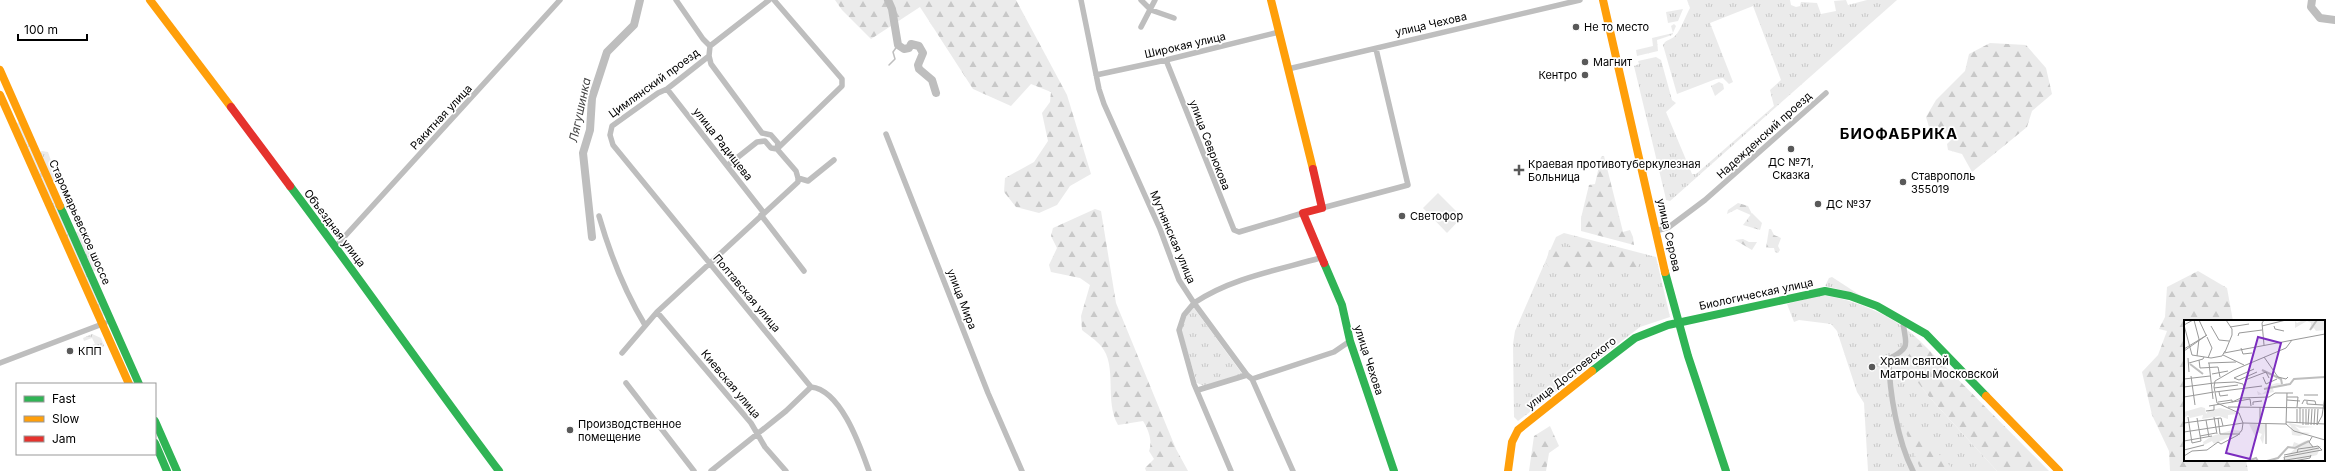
<svg xmlns="http://www.w3.org/2000/svg" width="2335" height="471" font-family="Inter,sans-serif">
<style>
.grass{fill:url(#grass-tufts)}
.forest{fill:url(#forest-firs)}
.park{fill:url(#park-crowns)}
.pitch{fill:#ebebeb}
.lines{fill:none;stroke-linecap:round;stroke-linejoin:round}
.stream{stroke:#bebebe;stroke-width:1.5}
.river{stroke:#bebebe;stroke-width:8}
.street{stroke:#bebebe;stroke-width:5.5}
.fast{stroke:#30b455;stroke-width:8}
.slow{stroke:#ff9f0a;stroke-width:8}
.jam{stroke:#e5322d;stroke-width:8}
.poi-dot{fill:#595959;stroke:#fff;stroke-width:1.5}
.labels{text-anchor:middle;stroke-width:3.5;stroke-linejoin:round;paint-order:stroke}
.street-label{font-size:11px;fill:#000;stroke:#fff}
.poi-label{font-size:11px;fill:#000;stroke:#fff;text-anchor:start}
.water-label{font-size:12px;font-style:italic;fill:#434343;stroke:#fff}
.district-label{font-size:15px;font-weight:bold;letter-spacing:1px;fill:#000;stroke:#fff}
.inset-river{fill:none;stroke:#bebebe;stroke-width:2}
.inset-road{fill:none;stroke:#999;stroke-width:1}
.view{fill:#7b2cbf;fill-opacity:0.15;stroke:#7b2cbf;stroke-width:2}
.inset-edge{fill:none;stroke:#000;stroke-width:2}
</style>
<defs>
<pattern id="grass-tufts" width="24" height="20" patternUnits="userSpaceOnUse"><rect width="24" height="20" fill="#ebebeb"/><path d="M3 7l-1-3M5 7V3M7 7l1-3M15 17l-1-3M17 17v-4M19 17l1-3" fill="none" stroke="#c8c8c8"/></pattern>
<pattern id="forest-firs" width="22" height="20" patternUnits="userSpaceOnUse"><rect width="22" height="20" fill="#ebebeb"/><path d="M5 1l3.5 6h-7zM16 11l3.5 6h-7z" fill="#c8c8c8"/></pattern>
<pattern id="park-crowns" width="20" height="18" patternUnits="userSpaceOnUse"><rect width="20" height="18" fill="#ebebeb"/><path d="M2 6a3 3 0 1 1 6 0M12 15a3 3 0 1 1 6 0" fill="none" stroke="#c8c8c8"/></pattern>
</defs>
<rect width="100%" height="100%" fill="#fff"/>
<!-- grass -->
<path class="grass" d="M1687,0H1790L1791,5L1796,7L1800,6L1801,2L1817,3L1821,14L1836,11L1834,1L1846,0L1848,5L1867,0H1897L1670,201L1666,200L1665,195L1634,66L1639,64L1638,61L1656,57L1661,60L1672,100L1676,103L1666,112L1692,174H1696L1774,106L1770,90L1781,80L1753,6L1710,23L1733,82L1729,84L1723,78L1716,79L1677,94L1663,45C1666,39 1672,40 1676,35C1682,27 1685,17 1690,8Z
M1683,9L1678,21L1668,23L1666,12Z
M1674,24L1676,26L1672,35L1657,40L1658,51L1637,56L1636,50L1653,46L1652,38L1673,33L1671,26Z
M1719,82L1723,84L1724,89L1715,96L1711,86Z
M19,122L104,315L102,316L16,124Z
M42,151L48,152L57,178L54,183L40,152Z
M81,230L99,271H92L75,233Z
M1564,233L1656,257L1670,317L1640,327L1518,421L1514,417L1513,344L1515,331L1556,237Z
M1832,277L1872,303L1846,291L1825,286L1829,278Z
M1821,295C1855,299 1897,317 1921,342L1903,362L1930,398L1997,471H1868L1864,403L1857,392L1837,331L1831,324L1799,320L1794,322L1787,304Z
M1192,308H1194L1243,375L1204,386L1197,383L1180,326Z
M92,334L101,338L104,346L98,350L89,346L95,344L92,338L84,341L83,338Z"/>
<!-- forest -->
<path class="forest" d="M835,0H1016L1067,95L1091,174L1070,186L1057,205L1039,213L1016,207L1004,192L1005,178L1034,162L1048,141L1042,113L1050,102L1051,92L1031,84L1011,106L973,89L920,7L871,39L842,10Z
M1990,43L2026,45L2046,68L2052,94L2032,111L2027,127L1972,172L1962,154L1948,150L1947,144L1954,137L1929,127L1926,117L1936,100L1965,71L1969,54Z
M1604,156L1623,232L1630,230L1633,237L1634,245L1581,231V218L1589,185L1595,184L1601,157Z
M1738,203L1748,206L1753,216L1737,209L1727,214L1728,210Z
M1095,209L1101,211L1116,303L1176,449L1188,471H1146L1145,468L1154,459L1149,451C1153,441 1148,429 1143,421L1118,425C1104,400 1118,366 1101,346C1096,340 1088,335 1082,330L1081,316L1090,285L1080,278L1051,272L1049,265L1057,248L1051,236L1053,228Z
M1769,229H1771L1774,235L1781,238L1778,246L1780,250L1778,253L1775,252L1774,248H1766Z
M1576,239L1636,253L1639,259L1638,267L1627,270L1550,269L1546,263L1549,250L1567,248Z
M1743,239L1749,242H1757L1752,250L1735,240Z
M2198,271L2227,288L2233,321H2185V460H2246L2248,471H2170L2169,451L2152,415L2142,372L2158,355L2167,331L2159,329L2165,317L2167,287Z
M1921,342L2049,471H1997L1930,398L1902,362Z
M1898,412L1955,471H1921Z
M1550,426L1559,446L1549,453L1546,471H1529L1534,436Z"/>
<!-- park -->
<path class="park" d="M1752,213L1762,223L1760,230L1743,225Z"/>
<!-- pitch -->
<path class="pitch" d="M1438,193L1462,217L1447,233L1423,208Z"/>
<g class="lines">
<!-- stream -->
<path class="stream" d="M889,65L895,59L893,52L898,45"/>
<!-- river -->
<path class="river" d="M888,0L892,9L898,45L904,49L909,48L911,44L919,46L923,53L918,65L919,69L932,80L936,93
M2312,0L2311,7L2320,18L2335,20
M592,237L583,153L590,130L592,98L607,52L634,25L640,0"/>
<!-- street -->
<path class="street" d="M676,0L703,39L710,46L709,56L711,64L762,133L771,135L778,143L777,149L796,171L798,178
M1081,0L1099,89L1104,104L1160,229L1179,280L1194,303L1184,315L1179,330L1194,384L1231,471
M1141,0L1151,10L1174,18
M1141,27L1155,0
M710,46L769,0
M709,56L667,89L658,93L612,126L610,135L613,145L811,387C841,390 860,446 869,471
M1166,60L1234,230L1239,232L1303,213
M1288,69L1580,0
M1096,75L1166,60L1279,32
M667,89L764,213
M886,134L988,393L1022,471
M728,165L757,142L765,141L771,148L777,149L842,86V79L774,0
M1322,208L1408,185L1376,49
M761,215L804,271
M599,216C610,254 625,292 645,325
M1656,231L1669,227L1705,200L1826,93
M336,246L560,0
M657,312L751,423L765,447L786,471
M1903,320C1904,343 1914,346 1889,359C1889,392 1898,442 1913,471
M622,353L657,312L798,182V178L808,181L834,160
M0,363L105,323
M1252,379L1247,375L1194,303C1231,278 1278,270 1320,258
M1252,379L1334,352L1350,341
M1252,379L1293,471
M626,383L694,471
M1198,390L1247,375
M711,471L786,411L811,387"/>
<!-- fast -->
<path class="fast" d="M290,186C361,280 428,377 499,471
M60,206L139,384
M1324,263L1342,305L1350,341L1394,471
M1665,272L1688,356L1726,471
M1592,371L1635,338L1668,325L1825,291L1850,296L1877,306L1926,334L1986,396
M155,421L177,471
M155,443L167,471"/>
<!-- slow -->
<path class="slow" d="M150,0L231,107
M1271,0L1313,169
M1603,0L1665,272
M0,70L60,206
M0,95L129,384
M1986,396L2059,471
M1508,471L1512,442L1518,430L1592,371"/>
<!-- jam -->
<path class="jam" d="M231,107L290,186
M1313,169L1322,208L1303,213L1324,263"/>
</g>
<!-- markers -->
<g class="poi-dot">
<circle cx="1576" cy="27" r="4"/>
<circle cx="1585" cy="62" r="4"/>
<circle cx="1585" cy="75" r="4"/>
<circle cx="1791" cy="149" r="4"/>
<path d="M1517 164h4v4h4v4h-4v4h-4v-4h-4v-4h4z"/>
<circle cx="1903" cy="182" r="4"/>
<circle cx="1818" cy="204" r="4"/>
<circle cx="1402" cy="216" r="4"/>
<circle cx="70" cy="351" r="4"/>
<circle cx="1872" cy="367" r="4"/>
<circle cx="570" cy="430" r="4"/>
</g>
<g class="labels">
<!-- street labels -->
<g class="street-label">
<text transform="translate(1431 24) rotate(-13)" y="4">улица Чехова</text>
<text transform="translate(1185 45) rotate(-13)" y="4">Широкая улица</text>
<text transform="translate(654 83) rotate(-36)" y="4">Цимлянский проезд</text>
<text transform="translate(441 117) rotate(-47)" y="4">Ракитная улица</text>
<text transform="translate(1764 135) rotate(-42)" y="4">Надежденский проезд</text>
<text transform="translate(723 144) rotate(52)" y="4">улица Радищева</text>
<text transform="translate(1210 145) rotate(69)" y="4">улица Севрюкова</text>
<text transform="translate(80 222) rotate(66)" y="4">Старомарьевское шоссе</text>
<text transform="translate(335 228) rotate(53)" y="4">Объездная улица</text>
<text transform="translate(1669 235) rotate(77)" y="4">улица Серова</text>
<text transform="translate(1173 237) rotate(67)" y="4">Мутнянская улица</text>
<text transform="translate(747 293) rotate(50)" y="4">Полтавская улица</text>
<text transform="translate(1756 294) rotate(-12)" y="4">Биологическая улица</text>
<text transform="translate(962 299) rotate(69)" y="4">улица Мира</text>
<text transform="translate(1369 360) rotate(72)" y="4">улица Чехова</text>
<text transform="translate(1571 373) rotate(-38)" y="4">улица Достоевского</text>
<text transform="translate(731 384) rotate(50)" y="4">Киевская улица</text>
</g>
<!-- poi labels -->
<g class="poi-label">
<text x="1584" y="31">Не то место</text>
<text x="1593" y="66">Магнит</text>
<text x="1577" y="79" text-anchor="end">Кентро</text>
<text x="1791" y="166" text-anchor="middle">ДС №71,<tspan x="1791" dy="13">Сказка</tspan></text>
<text x="1528" y="168">Краевая противотуберкулезная<tspan x="1528" dy="13">Больница</tspan></text>
<text x="1911" y="180">Ставрополь<tspan x="1911" dy="13">355019</tspan></text>
<text x="1826" y="208">ДС №37</text>
<text x="1410" y="220">Светофор</text>
<text x="78" y="355">КПП</text>
<text x="1880" y="365">Храм святой<tspan x="1880" dy="13">Матроны Московской</tspan></text>
<text x="578" y="428">Производственное<tspan x="578" dy="13">помещение</tspan></text>
</g>
<!-- water labels -->
<g class="water-label">
<text transform="translate(580 110) rotate(-78)" y="4">Лягушинка</text>
</g>
<!-- district labels -->
<g class="district-label">
<text x="1899" y="139">БИОФАБРИКА</text>
</g>
</g>
<!-- overview -->
<g transform="translate(2184 320)">
<rect width="141" height="141" fill="#fff"/>
<path d="M119,0L141,1V10L132,11L130,8L126,10L127,3L123,1L111,8V1L113,3ZM65,104H73L74,107V104H82L79,124L76,118L78,114L73,112V120ZM48,110L59,111L30,124L28,121L20,125L19,122L28,116Z" fill="#ebebeb"/>
<path d="M93,63L100,64L88,66L90,72L74,75L73,71L78,74L84,69L83,66ZM17,87L21,88L22,94L24,91L36,88L49,91L54,94L44,95V99L35,96L18,99L19,95L6,98L4,95L0,98V92Z" fill="#ebebeb"/>
<path d="M106,103L119,106L131,107L116,108L111,106L117,112L127,113L115,116L108,115L107,106L104,104ZM123,120L117,126L125,122L129,126H137L133,135L110,141H97L113,127L108,128L110,122L115,124Z" fill="#ebebeb"/>
<path class="inset-river" d="M126,10L133,0M6,44L19,54M78,50L97,59L98,64M80,69L106,64L110,59L141,57M64,141L72,138L74,141M83,141L94,138L104,127L111,128L125,121"/>
<path class="inset-road" d="M9,0L0,5L8,35L27,38L38,36L41,31M10,0L15,19L13,36M15,0L22,15M27,6L35,20L45,21M78,6L102,0M90,6L91,9L100,11M46,7L65,4M54,16L55,13L78,10M23,17L28,28L24,38M80,25L78,3L80,0M57,28L59,34L68,33M0,29L23,15L0,31M41,32L48,15V9L42,0M40,33L141,14M39,35L60,45M80,37L94,57L102,59L104,57M4,38L5,52M15,40L16,48L34,47L36,57M5,43L19,39L20,37M24,43L52,42M25,43L29,79M28,54L44,51M7,56L11,85M79,57L82,64L93,59M50,58L55,60L73,52M50,58L70,49M0,59L26,56M61,60L82,52L85,58M30,63L51,62L59,64L60,68M0,67L30,63M30,68L54,65M31,72L78,66M35,72L36,76L44,75M120,75H134M0,77L30,72M103,77H114L113,87M103,80L116,81M123,81V84L139,85M34,82L48,80V82M48,82L57,78L85,77L91,73H109M118,84L120,80L131,81L132,85M69,85V82L78,81M25,86L66,79L67,86M44,87L141,88M22,91L30,90V85M4,97L8,123L17,121L13,98M30,97L33,114M34,98L36,114M22,100L25,117M102,102L141,104M113,102V89M0,103L37,98L39,106M76,103V87M116,103V88M102,104L110,111L141,120M102,104L103,73M119,105V89M122,105V89M124,105L125,89M127,105L128,89M130,105L131,89M133,105L138,96L141,76M133,105L134,89M0,112L59,103L55,93L33,83L30,67L31,61L50,50L102,28L108,20M36,114H56M16,116L32,113M128,117L125,122L129,127M0,121L28,116M82,124V103M0,130L20,125M113,133L114,129L129,127M100,135L135,128M0,136L8,131L23,130L34,122L37,124L54,115L58,110L59,103L102,104M96,141L127,136M101,141L100,137L138,130L134,126L129,127M110,141L126,138L127,135"/>
<path class="view" d="M74,17L97,23L66,139L42,133Z"/>
<rect width="141" height="141" class="inset-edge"/>
</g>
<!-- legend -->
<rect x="16" y="383" width="140" height="72" fill="#ffffff" stroke="#999999"/>
<rect x="24" y="396" width="20" height="6" fill="#30b455" stroke="#999999"/>
<text x="52" y="403" font-size="12" fill="#000000">Fast</text>
<rect x="24" y="416" width="20" height="6" fill="#ff9f0a" stroke="#999999"/>
<text x="52" y="423" font-size="12" fill="#000000">Slow</text>
<rect x="24" y="436" width="20" height="6" fill="#e5322d" stroke="#999999"/>
<text x="52" y="443" font-size="12" fill="#000000">Jam</text>
<!-- scale -->
<path d="M18 34v6h69v-6" fill="none" stroke="#000000" stroke-width="2"/>
<text x="24" y="34" font-size="12" fill="#000000" stroke="#ffffff" stroke-width="3" paint-order="stroke">100 m</text>
</svg>
